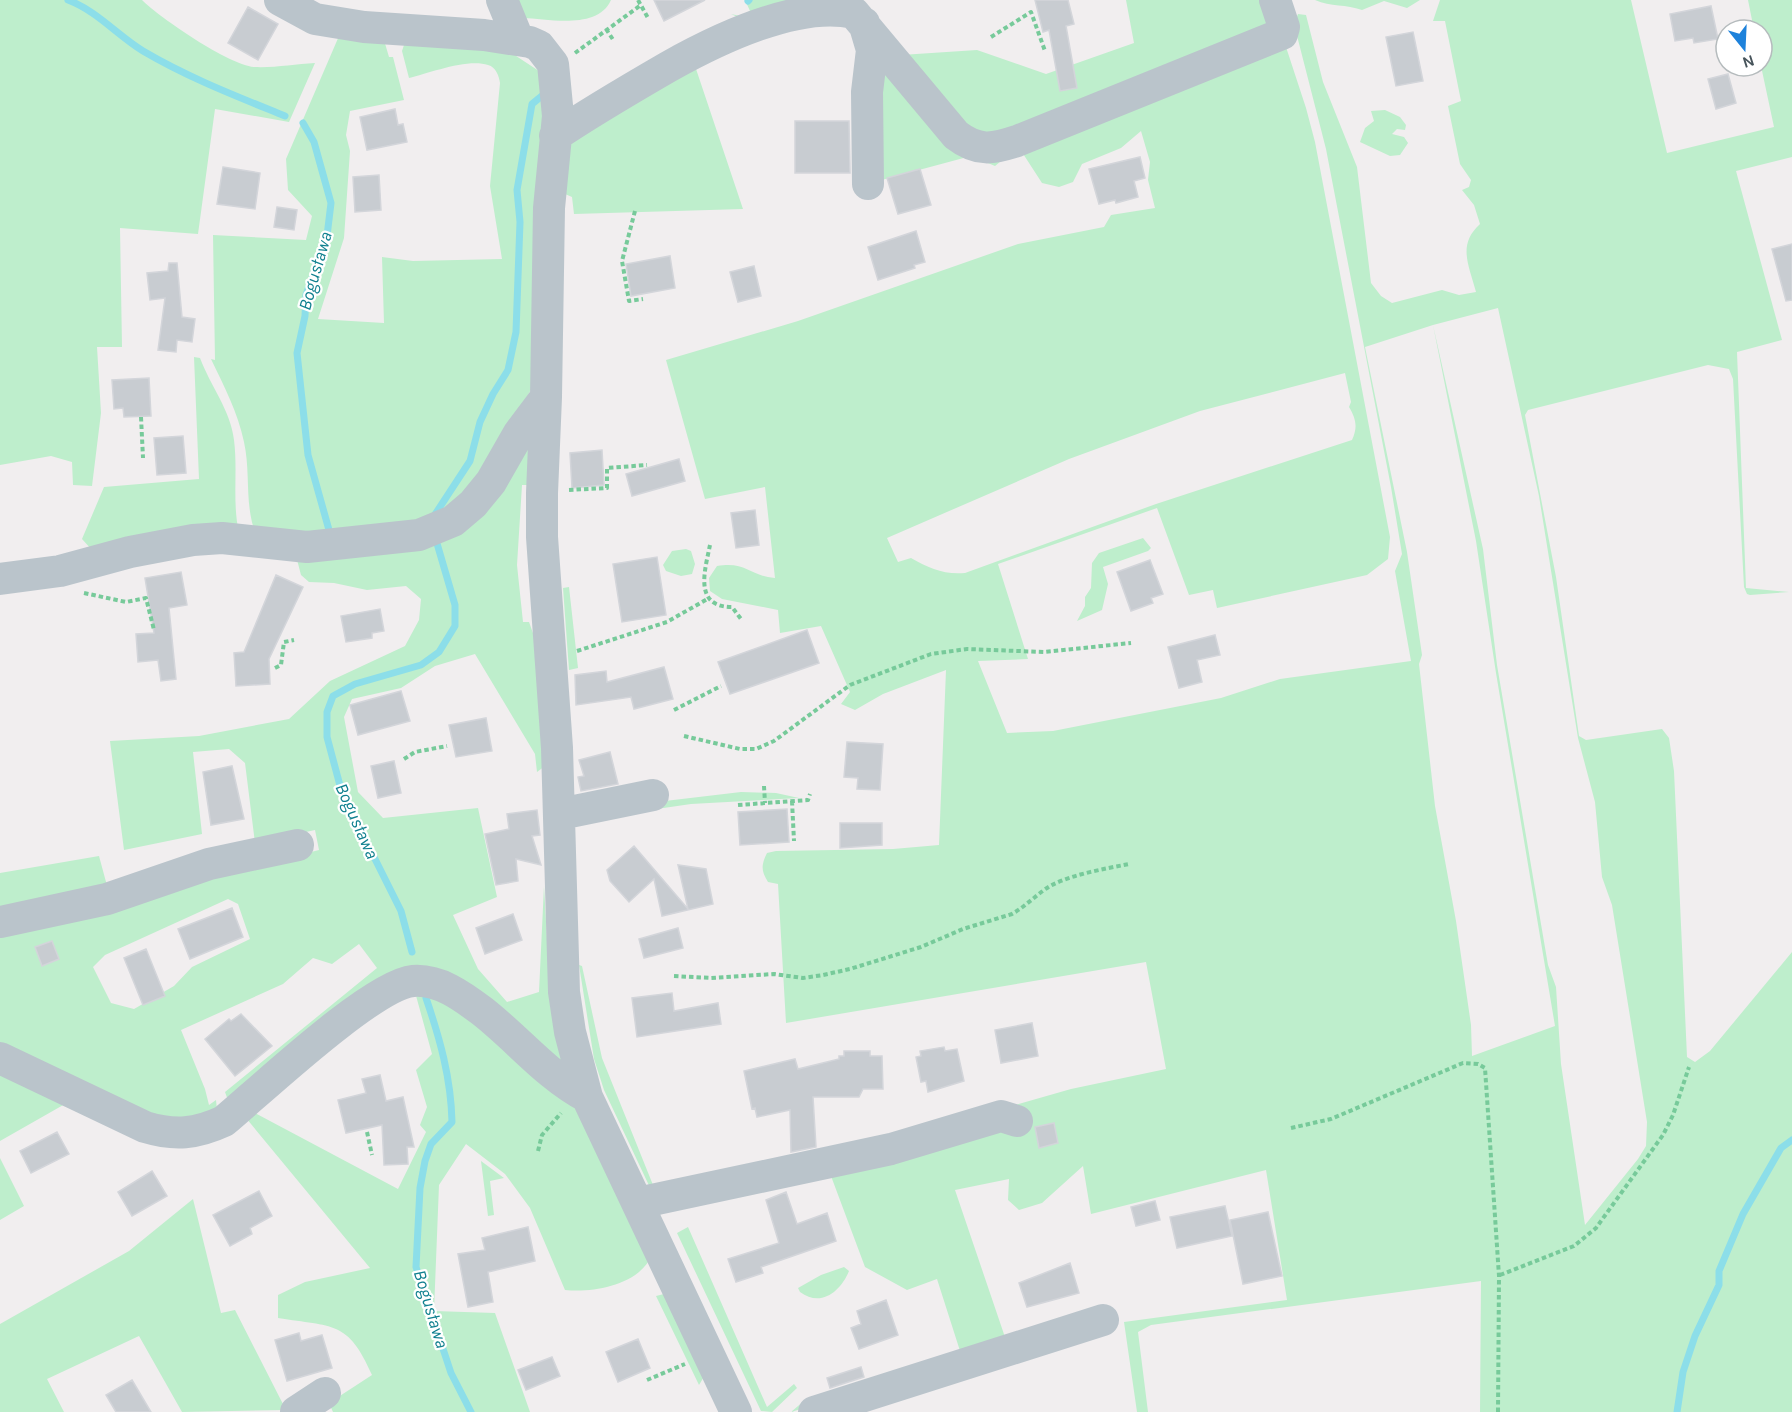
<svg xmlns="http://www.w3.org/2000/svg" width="1792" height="1412" font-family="Karla,sans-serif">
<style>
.green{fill:#beeecc;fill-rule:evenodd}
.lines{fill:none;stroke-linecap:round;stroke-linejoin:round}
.stream{stroke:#8cdee9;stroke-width:7}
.building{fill:#c8ccd1;stroke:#d3d5da;stroke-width:1.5}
.path{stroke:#77ca9a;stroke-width:4;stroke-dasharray:4.5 3;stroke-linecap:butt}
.minor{stroke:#bac4cb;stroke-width:32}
.labels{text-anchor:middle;stroke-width:4.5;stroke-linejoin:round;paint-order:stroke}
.water-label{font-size:18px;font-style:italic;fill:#10808f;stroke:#fff}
</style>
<rect width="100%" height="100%" fill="#f1eeef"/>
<!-- green -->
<path class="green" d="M0,0H142C160,18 229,65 254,67C274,68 295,64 315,63L289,122L215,109L198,234L120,228L122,347H97L101,413L92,486L73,485L72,462L51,456L0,465Z
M514,0H611C598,30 549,19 523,18Z
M745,0H796L742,19L731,14L740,16L750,11Z
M1126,0H1268L1278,29L980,141L901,55L977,50L1046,74L1134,43Z
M1315,0H1420L1407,8L1384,1L1362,10C1346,4 1331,7 1315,0Z
M1440,0H1631L1667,153L1774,127L1761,66L1762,30H1754L1748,0H1792V157L1736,171L1782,340L1737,352L1746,588L1789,592L1750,595L1747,594L1744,587L1733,379L1729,369L1708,365L1528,410L1525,415L1556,577L1579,736L1586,740L1662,729L1669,738L1674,771L1687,1057L1695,1062L1710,1051L1792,952V1412H1480L1481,1281L1151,1325L1138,1332L1148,1412H1137L1124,1322L1287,1300L1266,1170L1091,1214L1083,1166L1042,1203L1019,1210L1008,1200L1009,1179L955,1190L1008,1346L791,1412L805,1400L808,1404L961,1354L937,1279L907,1290L865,1267L828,1168L1008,1107L1071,1089L1166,1069L1146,962L786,1023L778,884L768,882C761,871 761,865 767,853L776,851L893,849L939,845L946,670L883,694L855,710L841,704L850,692L821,626L780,633L778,610L722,599L710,591L709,578L717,566C747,561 749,576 775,578L765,487L705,499L666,360L798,321L1018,244L1104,227L1111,215L1155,208L1148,180L1150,162L1141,131L1121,148L1082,164L1073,182L1059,187L1042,183L1018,146L1286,47L1306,108L1315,142L1390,537L1388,559L1367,575L1217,608L1213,590L1189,595L1157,508L998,564L1028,659L978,661L1007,733L1053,731L1221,698L1280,679L1411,661L1395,571L1402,554L1391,487L1326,149L1294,24L1298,14L1306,15L1323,82L1357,167L1371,283L1381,296L1392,303L1442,290L1459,295L1476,292C1469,265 1457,245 1480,224L1474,205L1462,190L1469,187L1471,180L1460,164L1448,106L1461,101L1445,21H1433ZM1498,308L1539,496L1578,738L1595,802L1602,877L1612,905L1647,1122L1646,1146L1638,1159L1585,1225L1561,1064L1556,987L1548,965L1534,883L1497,665L1483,549L1433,325ZM1433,325L1476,541L1496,673L1555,1026L1472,1056L1471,1025L1456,921L1435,806L1419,664L1422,655L1407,552L1365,347ZM1345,373L1351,402L1349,407C1356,419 1358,427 1352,440L1156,504L965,573C944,575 929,568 911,558L898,562L887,538L1069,459L1200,411Z
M339,36L384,40L389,57H393L404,100L350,111L346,135L350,151L344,238L318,319L384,323L382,257L413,261L502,259L490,186L500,83C499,76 496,67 488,65C468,58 429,73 409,78L402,51L405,42L510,52L539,71L543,114L532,388L479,482L424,527L256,535C244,504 251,474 244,442C238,413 224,386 211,359L215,360L213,235L306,240L312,216L288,190L286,159Z
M875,51L951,138L1006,157L995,166L971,156L878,181Z
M693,60L743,209L574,214L572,197L565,194L568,137Z
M1385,110L1400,117L1406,125L1405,130L1397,129L1392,134L1404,137L1408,143L1400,155L1390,156L1360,142L1365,128L1374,121L1371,111Z
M194,357L200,358C210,385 231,411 234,440C238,471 232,502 239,533L92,550L82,539L104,487L199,479Z
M531,442L528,485H522L517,565L523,622H529L538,647L545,766L537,772L535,754L475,654L435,666L401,688L352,699L344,717L358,792L383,818L478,808L497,897L453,915L478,969L507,1002L539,992L544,886L551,1010L559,1036L564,1067L436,971L229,1103L225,1092L377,968L359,944L332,964L313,958L283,984L181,1030L205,1089L209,1105L216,1100L217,1110L173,1127L0,1047V931L319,850L315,830L255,843L245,763L229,749L193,752L202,834L124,850L110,741L199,736L289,719L330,681L405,646L419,620L421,599L406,586L367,590L334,583L309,582L301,575L295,552L416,542ZM228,899L238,904L250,939L192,967L174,986L134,1009L111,1003L93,967L105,955ZM51,941L59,959L42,966L35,947Z
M1143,538L1151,548L1148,551L1103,567L1108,584L1102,610L1077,621L1085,606V597L1091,588L1092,563L1099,553Z
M686,549L691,551L695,564L692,574L681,576L666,571L663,565L672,551Z
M569,587L578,668L569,670L563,588Z
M741,792L776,793L799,798L691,804L643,811L648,803Z
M99,856L109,893L0,915V873Z
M579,965L582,966L602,1058L655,1190L653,1194L604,1090L594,1059Z
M415,992L446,996L581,1109L652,1255C639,1285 594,1293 565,1290L530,1208L505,1174L466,1144L439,1185L434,1311L495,1313L530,1412H333L329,1403L372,1375C348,1320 333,1327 278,1318V1295L305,1282L370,1268L246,1118L253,1112L398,1189L426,1132L420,1125L427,1107L416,1070L432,1054Z
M0,1064L65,1104L0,1141Z
M0,1158L24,1206L0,1220Z
M481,1161L504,1178L490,1181L494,1215L488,1216Z
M193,1199L221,1313L235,1310L286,1410L182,1412L139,1336L47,1379L64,1412H0V1324L129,1251Z
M688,1227L767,1407L794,1384L797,1388L772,1412L761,1411L677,1233Z
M844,1267L849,1271C841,1291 821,1308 800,1292L798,1288L821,1275Z
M664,1294L705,1375L699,1385L656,1296Z"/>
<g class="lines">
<!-- stream -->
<path class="stream" d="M68,0C97,11 117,35 143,51C189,78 236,96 285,116
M748,1L749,0
M303,123L314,142L331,203L327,236L306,295L305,316L297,353L308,455L329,530
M434,516L470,461L480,422L493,394L508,370L516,332L520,222L517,190L532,104L543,95
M412,952L401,911L342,793L327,737V712L333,696L355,684L421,665L439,652L455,626V605L436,540
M426,998C440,1039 451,1078 452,1122L431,1144L425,1161L420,1188L416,1267L451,1373L471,1412
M1677,1412L1683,1372L1695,1336L1719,1285V1271L1743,1214L1781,1148L1792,1140"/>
</g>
<!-- building -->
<path class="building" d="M654,0H705L664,21Z
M1035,0H1068L1074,24L1066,26L1077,88L1060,91L1049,30L1043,32Z
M1711,6L1718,39L1694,43L1693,38L1675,41L1670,14Z
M248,7L278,24L258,60L228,43Z
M1413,32L1423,81L1396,86L1386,37Z
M1728,74L1736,103L1716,109L1708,79Z
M395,109L398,125L403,124L407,142L367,150L360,117Z
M795,121H849L850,173H795Z
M1140,157L1145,178L1134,181L1138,197L1116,203L1115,200L1099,204L1089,169Z
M223,167L260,173L255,209L217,204Z
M920,169L931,205L898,214L887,178Z
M379,175L381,210L355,212L353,177Z
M277,207L297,210L294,230L274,227Z
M916,231L925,262L914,265L915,268L878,280L868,247Z
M1792,244V300L1786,301L1772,249Z
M670,256L675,288L631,296L626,264Z
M169,263H177L182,317L195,319L192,342L177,340L176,352L158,350L165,298L150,300L147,273L168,271Z
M754,266L761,296L738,302L730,272Z
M149,378L151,416L124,417L123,408L114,409L112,380Z
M183,436L186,473L157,475L154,438Z
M602,450L604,485L572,488L570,453Z
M679,459L685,481L632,496L626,474Z
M755,510L759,545L736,548L731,513Z
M657,557L666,615L622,622L613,564Z
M1150,560L1163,594L1151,598L1153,603L1131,611L1117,572Z
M181,572L187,605L169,608L176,679L161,681L158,660L138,662L136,634L154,633L145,578Z
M276,575L303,587L269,659L270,684L236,686L234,653L244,652Z
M380,609L384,631L372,633V638L346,642L341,616Z
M807,630L819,663L730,694L718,662Z
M1215,635L1220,655L1197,660L1202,682L1179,688L1168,647Z
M664,667L673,699L634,709L631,697L576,705L575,675L606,671L607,682Z
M401,691L410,721L358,735L350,705Z
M486,718L492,751L456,757L449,725Z
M847,742L883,744L880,790L857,789L858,778L844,777Z
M610,752L618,784L581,791L578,777L584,776L579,760Z
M394,761L401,793L378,798L371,766Z
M232,766L244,819L211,825L203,772Z
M787,809L789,842L740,845L738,812Z
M537,810L540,835L532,836L541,865L516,859L518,881L496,885L485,834L509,829L507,814Z
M840,823H882V845L840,848Z
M634,846L688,909L678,865L706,869L713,904L662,916L654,879L629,902L610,881L607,870Z
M232,908L243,937L190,959L178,929Z
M513,914L522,940L485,954L476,928Z
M678,928L683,948L644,958L639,939Z
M52,941L59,959L42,966L35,947Z
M146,949L165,996L143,1005L124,958Z
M672,993L674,1011L718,1003L721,1024L637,1037L632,998Z
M241,1014L272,1046L235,1076L205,1039L229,1019L231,1021Z
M1032,1023L1038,1056L1001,1063L995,1030Z
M944,1047L945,1051L957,1049L964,1081L928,1092L926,1081L921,1082L916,1057L921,1056L920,1051Z
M844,1051H870V1056H882L883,1089H863L859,1097H813L816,1147L791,1152L790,1110L757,1117L755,1108L752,1109L744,1071L795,1059L798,1069L839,1059V1056H844Z
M380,1075L386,1101L403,1097L414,1147H407L408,1164L384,1165L382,1125L346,1133L338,1100L366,1093L362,1079Z
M1054,1123L1058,1143L1039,1148L1035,1127Z
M57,1132L69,1154L31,1173L20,1151Z
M152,1171L167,1196L132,1216L118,1192Z
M259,1191L272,1216L250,1228L252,1234L230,1246L213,1215Z
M786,1192L797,1224L827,1213L836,1241L761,1267L763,1273L736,1282L728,1259L779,1243L766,1200Z
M1155,1201L1160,1220L1136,1226L1131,1207Z
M1225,1206L1232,1236L1177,1248L1170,1217Z
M1268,1212L1282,1276L1243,1284L1230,1220Z
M528,1227L535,1261L488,1272L493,1302L468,1307L458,1254L485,1250L482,1238Z
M1070,1263L1079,1293L1027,1307L1019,1283Z
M886,1300L898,1335L859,1349L851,1328L861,1324L857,1311Z
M299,1333L301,1341L322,1335L332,1368L287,1381L275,1340Z
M638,1339L650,1368L618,1382L606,1352Z
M552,1357L560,1376L526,1390L518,1370Z
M861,1367L864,1377L830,1388L827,1378Z
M132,1380L151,1412H116L106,1395Z"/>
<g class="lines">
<!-- path -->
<path class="path" d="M638,0L648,18
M606,29L614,41
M991,37L1031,12L1045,51
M575,53L641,5
M635,211L622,261L629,301L643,299
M141,417L143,458
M569,490L607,488V468L647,465
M710,545C705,570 693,607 732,607L741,619
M84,593L126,602L146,598L154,630
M577,651L667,622L709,598
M275,668L281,665L284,642L294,640
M674,710L721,686
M684,736L740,749H756L774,741L850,685L931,654L967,649L1044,652L1131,643
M404,759L415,752L447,746
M764,786L765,803
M792,801L794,841
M738,805L808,800L810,794
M674,976L711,978L774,974L803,978L823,975L850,969L921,947L963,929L1012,914C1026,906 1037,894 1050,886C1073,874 1104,869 1129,864
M1291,1128L1331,1119L1463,1063L1478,1064L1485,1068L1499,1276L1498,1412
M367,1132L372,1155
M538,1151L542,1135L561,1113
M1500,1275L1574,1246L1596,1228L1663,1135L1673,1115L1689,1067
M647,1380L685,1364"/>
<!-- minor -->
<path class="minor" d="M280,0L315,19L364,27L484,35L530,42L539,46L553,64L558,116L549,208L546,397L542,493V537L557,748L564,992L570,1032L587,1097L736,1412
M502,0L518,39
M864,23L872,50L867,92L868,184
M555,136C592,111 630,89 668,67C716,40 798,0 854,13L956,135C978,152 993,149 1017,141L1282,34L1284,27L1275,0
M0,579L60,571L130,552L193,540L222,538L307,547L419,535L453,521L473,504L491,482L519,433L546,397
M560,814L653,795
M0,922L107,899L209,864L298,845
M0,1058L145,1127C175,1136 196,1134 224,1121C260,1091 372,985 413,981C439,979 462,996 482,1011C519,1040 546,1075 587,1097
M638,1203L891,1149L1001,1116L1017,1121
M296,1412L325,1393
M814,1412L1103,1320"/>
</g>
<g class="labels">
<!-- water labels -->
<g class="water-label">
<text transform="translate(315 271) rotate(-74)" y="6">Bogusława</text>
<text transform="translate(357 821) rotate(66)" y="6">Bogusława</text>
<text transform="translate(431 1309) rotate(73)" y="6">Bogusława</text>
</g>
</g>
<!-- north arrow -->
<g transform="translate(1744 48) rotate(162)"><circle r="28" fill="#ffffff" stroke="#b5bbbd" stroke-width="1.5"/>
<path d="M0-4.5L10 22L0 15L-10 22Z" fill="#1e82db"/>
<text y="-9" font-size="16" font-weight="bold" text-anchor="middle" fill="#47545b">N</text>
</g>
</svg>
